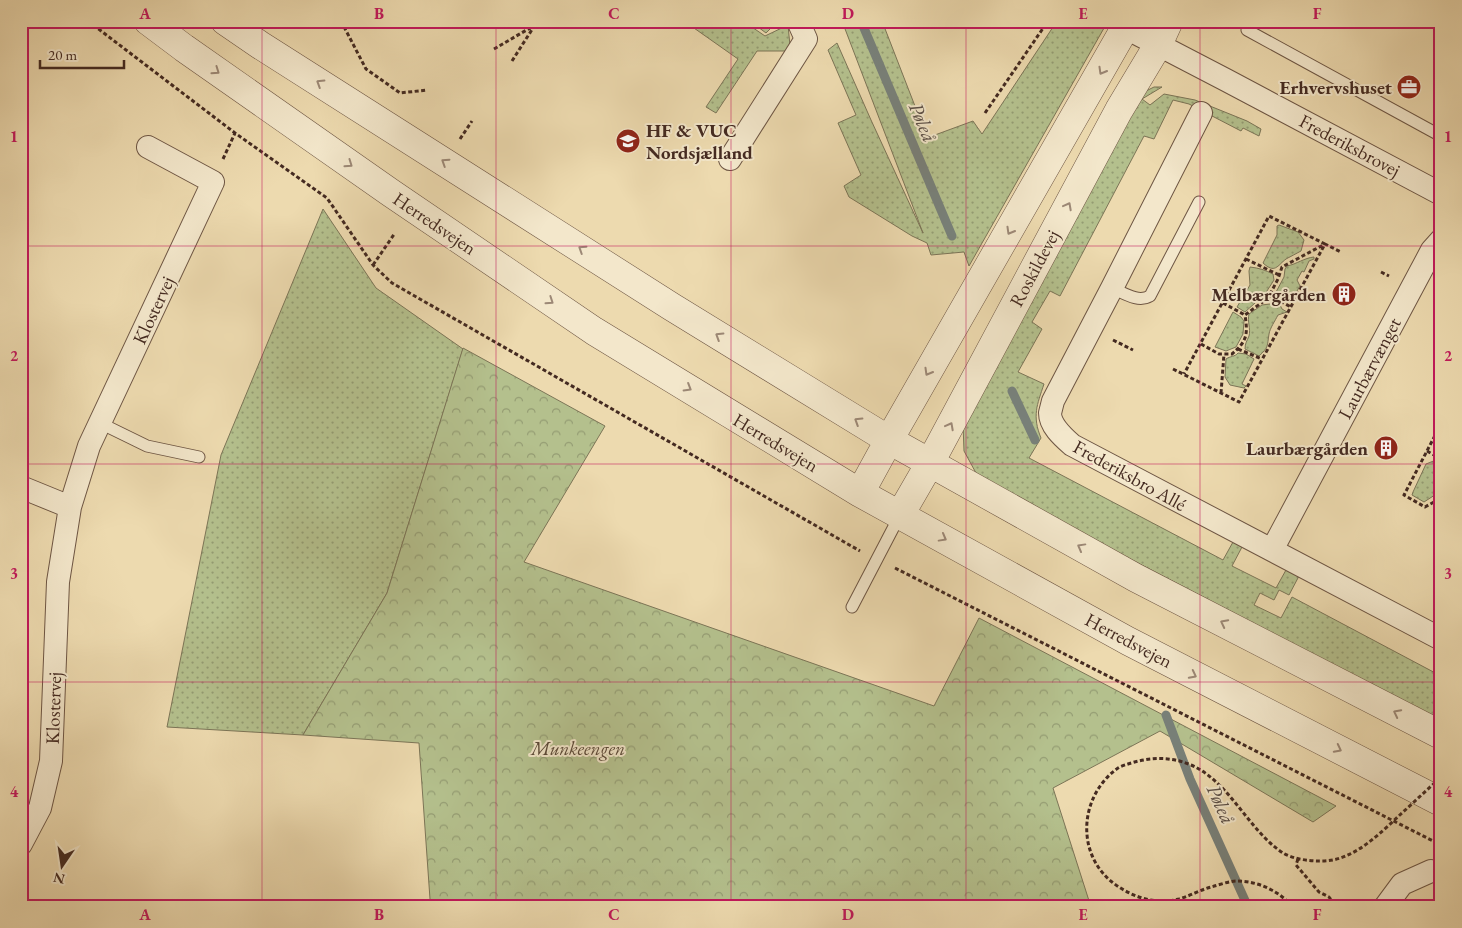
<svg xmlns="http://www.w3.org/2000/svg" width="1462" height="928" font-family="'EB Garamond',serif">
<style>
.grass{fill:url(#grass-dots);stroke:#7c7557}
.forest{fill:url(#forest-crowns);stroke:#7c7557}
.garden{fill:url(#garden-furrows);stroke:#7c7557}
.lines{fill:none;stroke-linecap:round;stroke-linejoin:round}
.stream{stroke:#788079;stroke-width:9}
.service-casing{stroke:#6e5644;stroke-width:13}
.minor-casing{stroke:#6e5644;stroke-width:24}
.tertiary-casing{stroke:#6e5644;stroke-width:29}
.path{stroke:#442a21;stroke-width:3;stroke-dasharray:4 2.5;stroke-linecap:butt}
.service{stroke:#f3e7cb;stroke-width:11}
.minor{stroke:#f3e7cb;stroke-width:22}
.tertiary{stroke:#f3e7cb;stroke-width:28}
.path-bridge{stroke:#442a21;stroke-width:3;stroke-dasharray:4 2.5;stroke-linecap:butt}
.oneway{stroke:#9c8876}
.grid{fill:none;stroke:#c2185b;stroke-width:1;stroke-opacity:0.55}
.labels{text-anchor:middle;stroke-width:4;stroke-linejoin:round;paint-order:stroke}
.poi-label{font-size:19px;font-weight:bold;fill:#442a21;stroke:#f3e7cb;text-anchor:end}
.street-label{font-size:19px;fill:#442a21;stroke:#f3e7cb}
.park-label{font-size:19px;font-style:italic;fill:#5a4837;stroke:#f3e7cb}
.water-label{font-size:20px;font-style:italic;fill:#5a4e46;stroke:#f3e7cb}
.neatline{fill:none;stroke:#c2185b;stroke-width:2}
.grid-label{font-size:16px;text-anchor:middle;font-weight:bold;fill:#c2185b}
</style>
<defs>
<pattern id="grass-dots" width="8" height="8" patternUnits="userSpaceOnUse" patternTransform="scale(1.25)"><rect width="8" height="8" fill="#b4c08d"/><path d="M2 2h.1M6 6h.1" fill="none" stroke="#949c73" stroke-width="1.8" stroke-linecap="round"/></pattern>
<pattern id="forest-crowns" width="20" height="18" patternUnits="userSpaceOnUse" patternTransform="scale(1.25)"><rect width="20" height="18" fill="#b4c08d"/><path d="M2 6a3 3 0 1 1 6 0M12 15a3 3 0 1 1 6 0" fill="none" stroke="#949c73"/></pattern>
<pattern id="garden-furrows" width="10" height="10" patternUnits="userSpaceOnUse" patternTransform="scale(1.25)"><rect width="10" height="10" fill="#b4c08d"/><path d="M-1 1l2-2M0 10L10 0M9 11l2-2" fill="none" stroke="#949c73"/></pattern>
</defs>
<rect width="100%" height="100%" fill="#eddaaf"/>
<filter id="stains"><feTurbulence type="fractalNoise" baseFrequency=".004" numOctaves="4"/><feColorMatrix values="0 0 0 0 .2 0 0 0 0 .09 0 0 0 0 .02 0 0 0 .5 -.17"/></filter>
<radialGradient id="worn" r=".72"><stop offset=".6" stop-color="#630" stop-opacity="0"/><stop offset="1" stop-color="#630" stop-opacity=".3"/></radialGradient>
<!-- grass -->
<path class="grass" d="M684,21H743L765,36L788,25L790,46L787,51H757L716,113L706,107L738,59Z
M842,21H882L920,119L924,139L973,121L982,134L1057,21H1108L969,266L964,252L931,255L927,243L912,236L849,197L844,186L861,175L838,123L856,115L828,50L837,43L871,120L923,233Z
M1154,87H1162L1142,99L1150,105L1164,94L1195,100L1247,121L1261,129L1259,136L1243,128L1241,131L1189,104L1173,100L1154,139L1144,136L1060,296L1050,291L1032,322L1042,329L1018,372L1044,384C1037,405 1032,416 1041,438L1029,458L1223,560L1233,542L1242,547L1232,566L1276,588L1286,570L1299,576L1289,595L1279,590L1274,600L1260,593L1254,605L1281,618L1292,597L1441,676V721L992,487L976,473L964,451L963,424L1138,95Z
M323,209L376,288L463,349L387,593L303,735L167,727L221,455Z
M1279,225L1298,232L1304,240L1301,251C1296,254 1291,256 1286,259C1277,266 1275,274 1263,263L1277,235V226Z
M1314,257V259L1309,261L1304,272L1302,271L1297,280L1300,286L1294,296L1287,297L1286,300L1275,294L1284,277L1285,269L1287,266C1297,264 1304,258 1314,257Z
M1250,267C1259,268 1265,270 1273,274L1274,280L1265,294L1245,312L1237,307L1250,285L1249,271Z
M1270,304L1280,305L1282,309L1287,312L1278,315C1275,321 1270,328 1269,334C1267,346 1269,347 1259,356L1245,349C1245,343 1247,341 1249,336C1251,329 1247,321 1249,314L1262,305Z
M1233,312L1241,317L1244,321L1243,334L1236,347L1226,351L1215,347Z
M1238,353L1246,354L1254,359L1242,384L1246,386L1244,388L1230,385L1225,377L1226,359C1230,356 1235,357 1238,353Z
M1436,460L1441,463V474L1436,482L1441,481V491L1424,502L1412,495L1413,492L1426,464Z"/>
<!-- forest -->
<path class="forest" d="M750,21H778L766,33Z
M463,348L605,426L524,562L934,706L979,618L1336,806L1313,822L1160,731L1053,788L1091,907H427L430,899L419,743L303,735L387,593Z"/>
<!-- garden -->
<path class="garden" d="M379,904L392,907H239L241,906Z"/>
<g class="lines">
<!-- stream -->
<path class="stream" d="M861,21L952,236
M1012,391L1035,440
M1166,715L1190,779L1248,907"/>
<defs>
<path id="service" d="M1247,30L1441,136
M1112,288C1124,293 1138,303 1150,296L1199,202
M100,423L147,446L199,457
M852,607L900,515"/>
<path id="minor" d="M1126,28L1226,80L1441,194
M1201,113L1112,288L1053,401C1052,405 1051,409 1050,413C1050,426 1063,437 1072,445L1441,639
M730,159L806,39L798,21
M21,487L70,507
M1272,550L1432,250L1441,240
M21,844L40,808L51,761L58,582L70,507L89,446L213,182L148,147
M1385,907L1402,884L1431,871"/>
<path id="tertiary" d="M148,21L184,48L391,193L594,331L860,493L1128,641L1441,802
M225,21L260,45L672,307L889,440L1136,578L1441,735
M860,493L889,440L1129,21
M900,515L930,463L1119,110L1158,45L1169,21"/>
</defs>
<!-- service casing -->
<use href="#service" class="service-casing"/>
<!-- minor casing -->
<use href="#minor" class="minor-casing"/>
<!-- tertiary casing -->
<use href="#tertiary" class="tertiary-casing"/>
<!-- path -->
<path class="path" d="M88,21L235,133L327,198L373,265L392,283L860,551
M341,21L366,69L400,93L427,90
M961,28L963,21
M494,49L542,21
M512,61L533,28
M985,113L1048,21
M460,139L472,121
M223,159L235,133
M1246,259L1279,275
M373,265L395,233
M1381,272L1389,276
M1269,295L1291,307
M1223,303L1245,315
M1113,340L1133,350
M1201,344L1219,354H1232C1247,341 1248,335 1245,315L1268,298L1278,279L1282,267L1325,244L1341,252
M1238,349L1262,359
M1173,369L1239,402L1325,244L1269,216L1184,374
M1221,393L1224,354
M1441,424L1404,495L1425,507L1441,498
M1427,451L1441,459
M895,568L1441,845
M1298,859L1296,865L1319,892L1329,897L1336,907
M21,901L33,905L70,907
M238,907L241,906L379,904L392,907
M424,907L443,904"/>
<!-- service -->
<use href="#service" class="service"/>
<!-- minor -->
<use href="#minor" class="minor"/>
<!-- tertiary -->
<use href="#tertiary" class="tertiary"/>
<!-- path-bridge -->
<path class="path-bridge" d="M1293,907C1279,891 1258,881 1237,881C1229,881 1219,885 1211,887C1200,890 1190,896 1179,899C1155,905 1131,897 1112,882C1075,852 1080,795 1118,768C1121,766 1125,765 1128,764C1149,757 1170,756 1191,765C1230,782 1248,830 1283,853C1293,859 1308,861 1320,861C1353,862 1379,834 1402,813C1415,801 1428,789 1441,777"/>
</g>
<!-- one-way arrows -->
<defs><path id="oneway-chevron" d="M-2-3.5L2.5 0L-2 3.5" fill="none" stroke-width="1.6" stroke-linecap="round" stroke-linejoin="round" transform="scale(1.25)"/></defs>
<g class="oneway">
<use href="#oneway-chevron" transform="translate(216 71) rotate(35)"/>
<use href="#oneway-chevron" transform="translate(1102 71) rotate(120)"/>
<use href="#oneway-chevron" transform="translate(320 83) rotate(-148)"/>
<use href="#oneway-chevron" transform="translate(445 162) rotate(-147)"/>
<use href="#oneway-chevron" transform="translate(349 164) rotate(35)"/>
<use href="#oneway-chevron" transform="translate(1068 206) rotate(-62)"/>
<use href="#oneway-chevron" transform="translate(1010 231) rotate(120)"/>
<use href="#oneway-chevron" transform="translate(582 249) rotate(-147)"/>
<use href="#oneway-chevron" transform="translate(550 301) rotate(34)"/>
<use href="#oneway-chevron" transform="translate(719 336) rotate(-148)"/>
<use href="#oneway-chevron" transform="translate(928 372) rotate(120)"/>
<use href="#oneway-chevron" transform="translate(688 388) rotate(31)"/>
<use href="#oneway-chevron" transform="translate(858 421) rotate(-148)"/>
<use href="#oneway-chevron" transform="translate(950 426) rotate(-62)"/>
<use href="#oneway-chevron" transform="translate(943 538) rotate(29)"/>
<use href="#oneway-chevron" transform="translate(1081 547) rotate(-151)"/>
<use href="#oneway-chevron" transform="translate(1224 623) rotate(-153)"/>
<use href="#oneway-chevron" transform="translate(1193 675) rotate(27)"/>
<use href="#oneway-chevron" transform="translate(1397 713) rotate(-153)"/>
<use href="#oneway-chevron" transform="translate(1338 749) rotate(27)"/>
</g>
<!-- grid -->
<path class="grid" d="M262,21V907M496,21V907M731,21V907M966,21V907M1200,21V907M21,246H1441M21,464H1441M21,682H1441"/>
<!-- icons -->
<defs>
<symbol id="office-disc" viewBox="-11 -11 22 22"><circle r="9.5" fill="#8f2418" stroke="#f3e7cb"/><path d="M-6-3h4V-5.5h4V-3h4V5H-6ZM-1-4.5V-3h2v-1.5ZM-6 0V1H6V0Z" fill="#fff"/></symbol>
<symbol id="school-disc" viewBox="-11 -11 22 22"><circle r="9.5" fill="#8f2418" stroke="#f3e7cb"/><path d="M0-5L7-2L0 1L-7-2ZM-4 1L0 2.5L4 1V4Q0 6-4 4Z" fill="#fff"/></symbol>
<symbol id="building-disc" viewBox="-11 -11 22 22"><circle r="9.5" fill="#8f2418" stroke="#f3e7cb"/><path d="M-4-6H4V6H1V3H-1V6H-4ZM-2.5-4.3h1.7v1.8h-1.7ZM.8-4.3h1.7v1.8H.8ZM-2.5-1h1.7V.8h-1.7ZM.8-1h1.7V.8H.8Z" fill="#fff"/></symbol>
</defs>
<g fill-rule="evenodd">
<use href="#office-disc" x="1395" y="73" width="28" height="28"/>
<use href="#school-disc" x="614" y="127" width="28" height="28"/>
<use href="#building-disc" x="1330" y="280" width="28" height="28"/>
<use href="#building-disc" x="1372" y="434" width="28" height="28"/>
</g>
<g class="labels">
<!-- poi labels -->
<g class="poi-label">
<text x="1392" y="94">Erhvervshuset</text>
<text x="646" y="137" text-anchor="start">HF &amp; VUC<tspan x="646" dy="22">Nordsjælland</tspan></text>
<text x="1326" y="301">Melbærgården</text>
<text x="1368" y="455">Laurbærgården</text>
</g>
<!-- street labels -->
<g class="street-label">
<text transform="translate(1350 145) rotate(28)" y="7">Frederiksbrovej</text>
<text transform="translate(435 223) rotate(34)" y="7">Herredsvejen</text>
<text transform="translate(1034 268) rotate(-62)" y="7">Roskildevej</text>
<text transform="translate(153 310) rotate(-65)" y="7">Klostervej</text>
<text transform="translate(1369 368) rotate(-62)" y="7">Laurbærvænget</text>
<text transform="translate(776 442) rotate(31)" y="7">Herredsvejen</text>
<text transform="translate(1130 475) rotate(29)" y="7">Frederiksbro Allé</text>
<text transform="translate(1129 640) rotate(28)" y="7">Herredsvejen</text>
<text transform="translate(53 708) rotate(-88)" y="7">Klostervej</text>
</g>
<!-- park labels -->
<g class="park-label">
<text x="578" y="755">Munkeengen</text>
</g>
<!-- water labels -->
<g class="water-label">
<text transform="translate(923 122) rotate(67)" y="7">Pøleå</text>
<text transform="translate(1221 804) rotate(66)" y="7">Pøleå</text>
</g>
</g>
<!-- margin -->
<rect width="1462" height="928" fill="none" stroke="#eddaaf" stroke-width="55"/>
<!-- north arrow -->
<g transform="translate(62 866) rotate(193)" stroke="#f3e7cb" stroke-width="4" paint-order="stroke">
<path d="M0-4L9 19L0 12L-9 19Z" fill="#442a21"/>
<text y="-8" font-size="14" font-weight="bold" text-anchor="middle" fill="#442a21">N</text>
</g>
<!-- scale -->
<path d="M40 60v8h84v-8" fill="none" stroke="#442a21" stroke-width="2.5"/>
<text x="48" y="60" font-size="15" fill="#442a21" stroke="#f3e7cb" stroke-width="4" paint-order="stroke">20 m</text>
<rect x="28" y="28" width="1406" height="872" class="neatline"/>
<g class="grid-label">
<text x="145" y="19">A</text>
<text x="379" y="19">B</text>
<text x="614" y="19">C</text>
<text x="848" y="19">D</text>
<text x="1083" y="19">E</text>
<text x="1317" y="19">F</text>
<text x="14" y="142">1</text>
<text x="1448" y="142">1</text>
<text x="14" y="361">2</text>
<text x="1448" y="361">2</text>
<text x="14" y="579">3</text>
<text x="1448" y="579">3</text>
<text x="14" y="797">4</text>
<text x="1448" y="797">4</text>
<text x="145" y="920">A</text>
<text x="379" y="920">B</text>
<text x="614" y="920">C</text>
<text x="848" y="920">D</text>
<text x="1083" y="920">E</text>
<text x="1317" y="920">F</text>
</g>
<rect width="100%" height="100%" filter="url(#stains)"/>
<rect width="100%" height="100%" fill="url(#worn)"/>
</svg>
